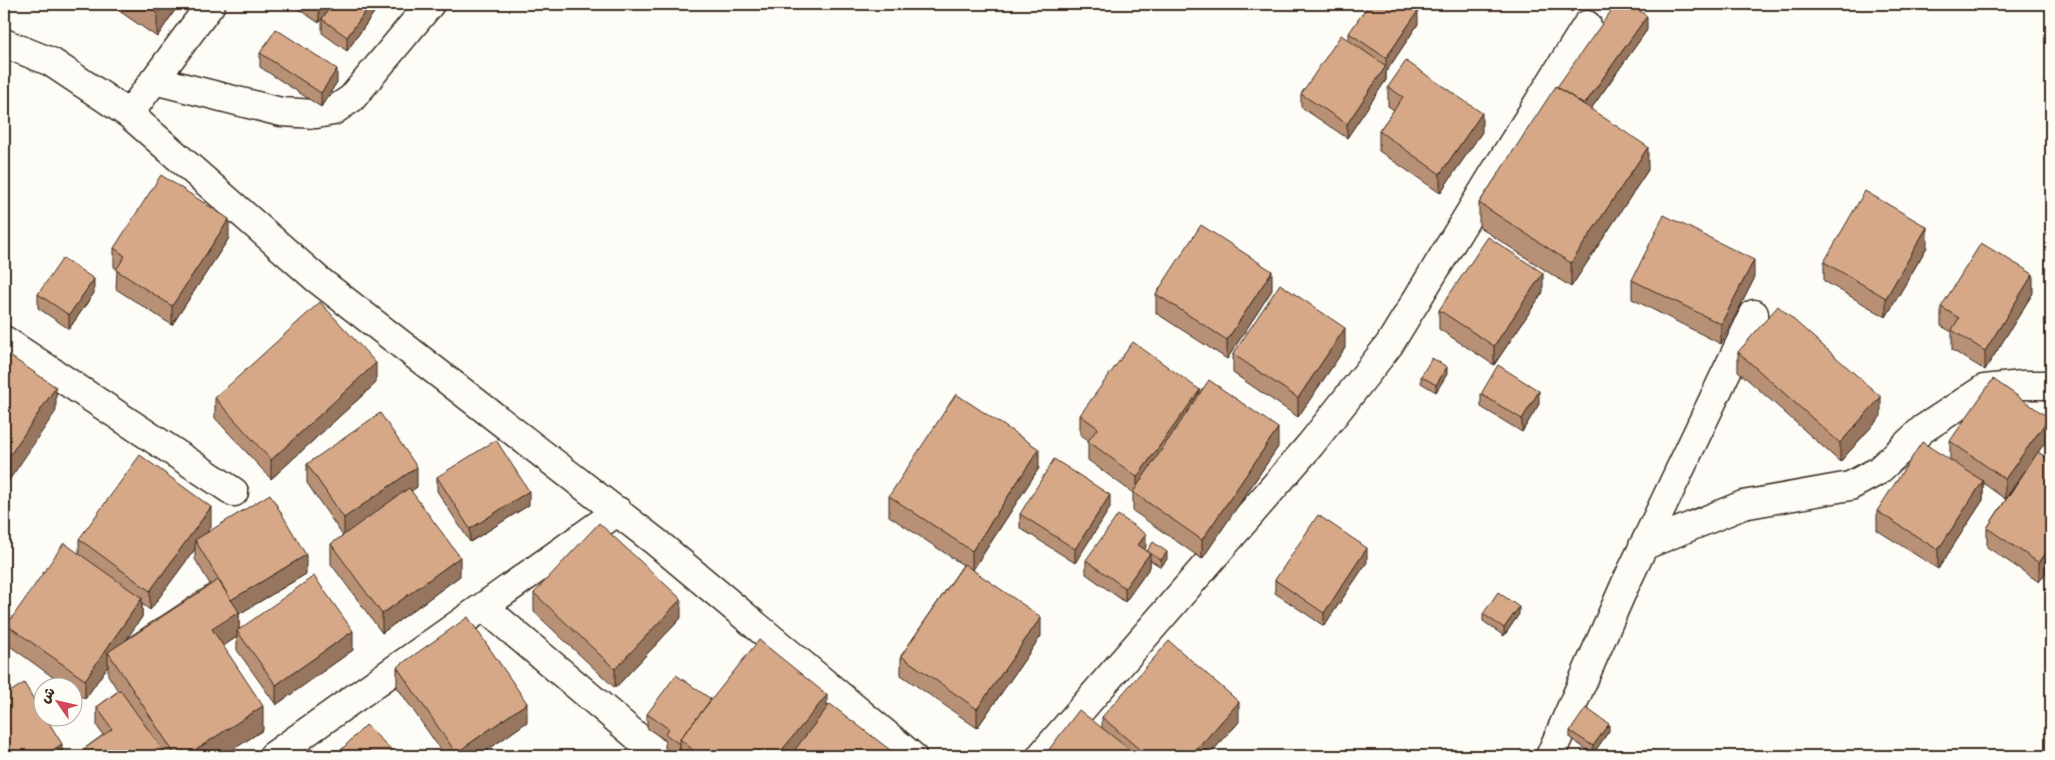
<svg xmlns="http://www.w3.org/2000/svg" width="2055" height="760" font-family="Kalam,'Playpen Sans Arabic',sans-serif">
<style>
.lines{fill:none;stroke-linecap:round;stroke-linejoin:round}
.minor-casing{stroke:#3b2a1e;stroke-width:31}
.minor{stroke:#fdfcf7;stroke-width:28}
.wall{fill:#b89075;stroke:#3b2a1e;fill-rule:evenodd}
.shaded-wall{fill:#96765f;stroke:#3b2a1e}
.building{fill:#d6a888;stroke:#3b2a1e}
</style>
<rect width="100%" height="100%" fill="#fdfcf7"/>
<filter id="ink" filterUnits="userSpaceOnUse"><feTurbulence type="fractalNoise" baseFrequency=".02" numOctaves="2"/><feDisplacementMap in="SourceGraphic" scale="10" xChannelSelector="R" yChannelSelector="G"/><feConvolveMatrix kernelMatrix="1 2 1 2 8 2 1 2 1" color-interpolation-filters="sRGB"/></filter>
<g filter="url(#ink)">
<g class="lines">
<defs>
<path id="minor" d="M4,43L51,62L129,114L317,279L656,542L912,756
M154,80L281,112L316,114L333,111L352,98L430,4
M129,114L211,4
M4,340L234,492
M1643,546L1743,505L1850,486L1878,471L1923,429L1984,389L2022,385H2051
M484,607L660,756
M273,756L618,511
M1041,756L1311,444L1389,345L1493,175L1587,25
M1550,756L1625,585L1754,314"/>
</defs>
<!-- minor casing -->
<use href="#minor" class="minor-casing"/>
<!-- minor -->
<use href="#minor" class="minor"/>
</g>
<!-- wall -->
<path class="wall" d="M109,4H179L157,37Z
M291,4H380L347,51L322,33V19L319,23Z
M1561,4H1578L1572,12Z
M1418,24L1386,72V80L1347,138L1301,107V94L1349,41V33Z
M1647,30L1591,109L1648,170L1571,287L1479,227V203L1557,87Z
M260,53L337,82L321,107L260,67Z
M1388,87L1482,132L1440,193L1379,151V131L1394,110L1388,106Z
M229,238L172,325L116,289L117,269L114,267V248Z
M1927,247L1886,317L1824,281V262Z
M1754,279L1721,344L1632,299V280Z
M1272,290L1227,359L1156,313V294Z
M1543,292L1494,365L1439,329V310Z
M94,293L69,329L38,308V294Z
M2033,293L1985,370L1952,350V332L1941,326V307Z
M1345,348L1298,417L1233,373V354Z
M1738,352L1881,416L1840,462L1738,371Z
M1447,374L1436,392L1421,383V376Z
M376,383L271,479L215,418V398Z
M1200,394L1278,447L1202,559L1133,511V493L1088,460V440L1080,434V415Z
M1481,394L1539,404L1522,432L1481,407Z
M2049,437L2038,452L2051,461V564L2039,582L1987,547V528L2024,472L2005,499L1983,483V500L1938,569L1877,530V511L1950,460V441Z
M307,464L417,487L411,491L460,576L382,633L331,564V544L343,536L307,483Z
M1039,468L973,570L1041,636L977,728L901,675V656L963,565L889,516V496Z
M437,477L529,505L470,542L437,491Z
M1110,508L1075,563L1020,528V514Z
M211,527L207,533L306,574L239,614V629L353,650L276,705L237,650V637L223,646L263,730L223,756H74L103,735L97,726V707L118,691L108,675V666L85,699L72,690V688H68L7,644V625L79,554V539ZM195,549V559L210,584L126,639L142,617V604L150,610Z
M1146,547L1144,549L1147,551L1167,559L1161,567L1150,560V567L1125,602L1086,574V560Z
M1367,562L1324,626L1275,593V580Z
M534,593L681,618L615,688L534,612Z
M1483,614H1519L1504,636L1483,621Z
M397,667L527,722L479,756H445L397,687Z
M711,701L827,708L898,756H676L665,748V740L647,728V714Z
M1102,717L1239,722L1208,756H1044L1102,728Z
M1570,731H1609L1593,754L1570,738Z"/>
<!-- shaded-wall -->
<path class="shaded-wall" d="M163,4H179L157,37V13Z
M323,4H333L319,23V10Z
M371,4H380L347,51V37Z
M1572,4H1578L1572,12Z
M1418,11V24L1386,72V80L1347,138V124L1386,66V58Z
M1647,16V30L1583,120V107Z
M337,69V82L321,107V93Z
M1482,113V132L1440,193V174Z
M1648,147V170L1571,287V263Z
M229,219V238L172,325V306Z
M1927,227V247L1886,317V298Z
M1754,260V279L1721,344V324Z
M1272,271V290L1227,359V340Z
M1543,273V292L1494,365V346Z
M2033,274V293L1985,370V351Z
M94,279V293L69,329V315Z
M1345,328V348L1298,417V398Z
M376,363V383L271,479V460Z
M1447,367V374L1436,392V385Z
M56,387V411L4,488V464Z
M1200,390V409L1137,496V477Z
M1539,391V404L1522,432V419Z
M1881,397V416L1840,462V443Z
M2049,418V437L2005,499V479Z
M1278,428V447L1202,559V540Z
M1039,449V468L972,571V551Z
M417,467V487L344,537V518Z
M1983,481V500L1938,569V550Z
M529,491V505L470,542V529Z
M1110,495V508L1075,563V549Z
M211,507V527L198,545L195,540V549L150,610V591Z
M1146,534V547L1138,559V545Z
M2051,545V564L2039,582V563Z
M1367,548V562L1324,626V613Z
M1167,552V559L1161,567V560Z
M1150,553V567L1125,602V588Z
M306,555V574L239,614V633L237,631V637L212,653V629L231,600Z
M460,557V576L382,633V614Z
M142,598V617L113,659L108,652V666L85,699V680Z
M681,599V618L615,688V669Z
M1519,607V614L1504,636V628Z
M1041,617V636L977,728V709Z
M353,631V650L276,705V685Z
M827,695V714L793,756H777Z
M1239,702V722L1208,756H1191Z
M527,703V722L479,756H456V753Z
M263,706V730L223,756H186Z
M1609,724V731L1593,754V746Z
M680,743V756H679V744Z
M62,744V756H43Z"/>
<!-- building -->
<path class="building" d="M143,4H163L157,13Z
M311,4H323L319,10Z
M332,4H371L347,37L322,19Z
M1369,4H1408L1418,11L1386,58L1349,33Z
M1616,4H1630L1647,16L1584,105L1557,87Z
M276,29L337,69L321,93L260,53Z
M1341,35L1386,66L1347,124L1301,94Z
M1406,61L1482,113L1440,174L1379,131L1403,97L1388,87Z
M1556,86L1648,147L1571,263L1479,203Z
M161,175L229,219L172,306L116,270L125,256L114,248Z
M1865,191L1927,227L1886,298L1824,262Z
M1664,215L1754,260L1721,324L1632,280Z
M1201,225L1272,271L1227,340L1156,294Z
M1488,237L1543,273L1494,346L1439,310Z
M1981,243L2033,274L1985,351L1952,330L1959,318L1941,307Z
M63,258L94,279L69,315L38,294Z
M1280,284L1345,328L1298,398L1233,354Z
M320,302L376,363L271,460L215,398Z
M1778,306L1881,397L1840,443L1738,352Z
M1133,342L1200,390L1137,477L1088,441L1098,428L1080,415Z
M4,352L56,387L4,464Z
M1432,358L1447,367L1436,385L1421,376Z
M1498,365L1539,391L1522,419L1481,394Z
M1993,379L2049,418L2005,479L1950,441Z
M1209,380L1278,428L1202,540L1133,492Z
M956,394L1039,449L972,551L889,496Z
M380,413L417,467L344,518L307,464Z
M496,440L529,491L470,529L437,477Z
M1922,442L1983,481L1938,550L1877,511Z
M2038,452L2051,461V545L2039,563L1987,528Z
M140,455L211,507L150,591L79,539Z
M1054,459L1110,495L1075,549L1020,514Z
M409,488L460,557L382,614L331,544Z
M270,494L306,555L231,600L195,540Z
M1118,515L1146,534L1138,545L1150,553L1125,588L1086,560Z
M1318,515L1367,548L1324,613L1275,580Z
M599,523L681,599L615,669L534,593Z
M1153,542L1167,552L1161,560L1147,551Z
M64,543L142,598L85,680L7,625Z
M964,564L1041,617L977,709L901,656Z
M314,576L353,631L276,685L237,631Z
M218,580L239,612L212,629L263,706L186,756H176L108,652Z
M1498,592L1519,607L1504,628L1483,614Z
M468,617L527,703L456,753L397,667Z
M759,640L827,695L777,756H700L680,739Z
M1169,641L1239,702L1191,756H1147L1102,717Z
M676,675L711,699L700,714L680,739V743L679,744L665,734L669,729L647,714Z
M24,683L42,713V718H46L62,744L43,756H4V696Z
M120,690L167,756H74L112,729L97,707Z
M830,704L898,756H790Z
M1586,708L1609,724L1593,746L1570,731Z
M1079,710L1138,756H1044Z
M366,725L394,752L390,756H335Z"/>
</g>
<!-- margin -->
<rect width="2055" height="760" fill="none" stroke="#fdfcf7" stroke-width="20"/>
<rect x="10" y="10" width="2035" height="740" fill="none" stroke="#3b2a1e" stroke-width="2" filter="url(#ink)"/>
<!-- north arrow -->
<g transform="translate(58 702) rotate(304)"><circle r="24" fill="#fdfcf7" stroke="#afa8a0"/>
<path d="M0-4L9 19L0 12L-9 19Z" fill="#d1495b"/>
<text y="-8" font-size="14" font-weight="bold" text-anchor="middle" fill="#3b2a1e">ش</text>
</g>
</svg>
